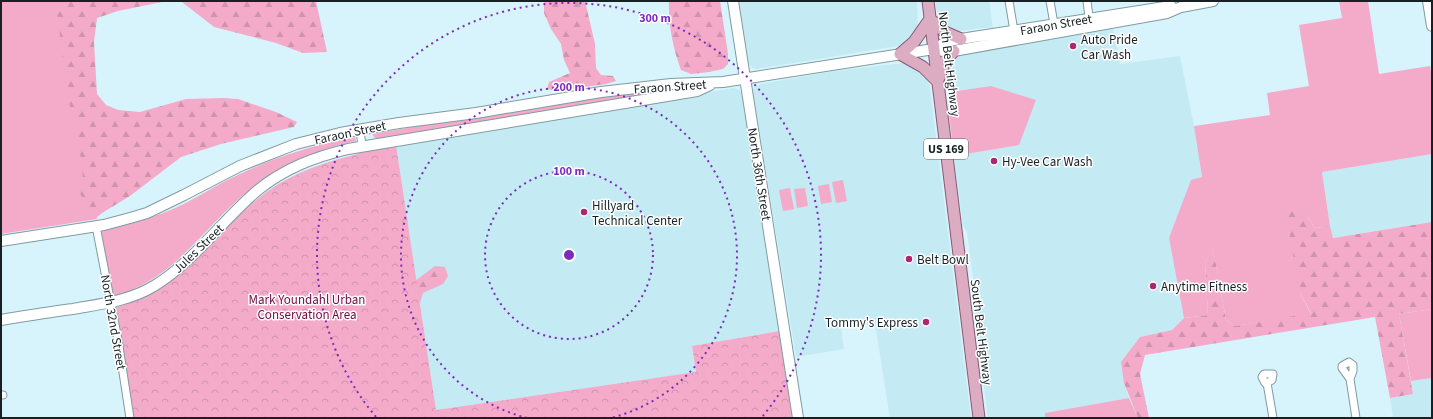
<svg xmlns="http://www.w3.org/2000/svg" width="1433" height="419" font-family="'Source Sans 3',sans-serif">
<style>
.built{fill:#c4eaf4}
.green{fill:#f3abc9}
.forest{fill:url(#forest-firs)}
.park{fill:url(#park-crowns)}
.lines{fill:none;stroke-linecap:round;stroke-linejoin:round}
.street-casing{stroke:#809ba2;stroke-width:9}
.secondary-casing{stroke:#809ba2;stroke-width:12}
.primary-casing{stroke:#885971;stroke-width:13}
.street{stroke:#fff;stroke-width:7}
.secondary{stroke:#fff;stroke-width:10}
.primary{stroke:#dcadc2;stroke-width:11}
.ring{fill:none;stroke:#7b2cbf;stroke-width:2;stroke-dasharray:2 4}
.poi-dot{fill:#ac276f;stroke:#fff;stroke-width:1.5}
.labels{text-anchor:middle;stroke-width:3;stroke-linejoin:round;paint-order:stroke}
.shield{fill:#fff;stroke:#5d6466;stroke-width:1}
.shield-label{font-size:12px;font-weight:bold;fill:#172124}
.street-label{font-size:13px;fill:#172124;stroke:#fff}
.poi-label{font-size:13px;fill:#172124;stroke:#fff;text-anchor:start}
.park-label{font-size:13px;fill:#710b46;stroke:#fff}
.centre{fill:#7b2cbf;stroke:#fff;stroke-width:2}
.ring-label{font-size:12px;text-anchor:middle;font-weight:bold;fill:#7b2cbf;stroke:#fff;stroke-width:3;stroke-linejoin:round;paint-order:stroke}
</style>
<defs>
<pattern id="forest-firs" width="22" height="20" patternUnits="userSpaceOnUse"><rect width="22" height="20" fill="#f3abc9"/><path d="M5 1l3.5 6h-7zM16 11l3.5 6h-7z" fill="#d093ac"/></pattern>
<pattern id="park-crowns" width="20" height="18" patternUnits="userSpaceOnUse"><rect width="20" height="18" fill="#f3abc9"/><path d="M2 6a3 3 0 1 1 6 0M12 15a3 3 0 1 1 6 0" fill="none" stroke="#d093ac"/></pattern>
</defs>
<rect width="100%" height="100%" fill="#d7f4fc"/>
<!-- built -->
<path class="built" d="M738,1H917L918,31L915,36L903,45L757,69L752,68L748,61Z
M935,1H989L993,28H982L954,32L942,24L938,18Z
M1111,28L1114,31L1120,64L1180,56L1194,126L1202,177L1169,238L1184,318L1172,330L1140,337L1124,383L1129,398L1045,413V418H988L977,333L976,301L967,232L963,226L962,220L954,156L1019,145L991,86L950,92L947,68L949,57Z
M904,63L910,64L924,74L928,80L930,88L971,418H890L875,324L841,329L844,349L796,357L753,92L754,88L761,84L834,71Z
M734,88L739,90L742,94L743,102L780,331L692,346L696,372L436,410L396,145Z
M1432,154V222L1332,238L1322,172Z
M1432,378V418H1393L1390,398L1413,394L1411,381Z"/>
<!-- green -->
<path class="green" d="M1,1H59L97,219L1,234Z
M1339,1H1368L1379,74L1430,66L1432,78V154L1322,172L1330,226L1315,228L1306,215L1300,293L1311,314L1235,326L1226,320L1213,249L1205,263L1208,315L1184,318L1169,238L1191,180L1202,177L1194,126L1270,115L1267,93L1309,86L1299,25L1342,18Z
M991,86L1036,100L1019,145L954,156L949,114L950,92Z
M658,88L659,94L386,138H375L372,134L562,102Z
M355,137L356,141C347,143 338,145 329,148C318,151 309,157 299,162C283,170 266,178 251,189C210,220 184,266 136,288C129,292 122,296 113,295L111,291L101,234L103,230C127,225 150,219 173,209C196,199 217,184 240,174C276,157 316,144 355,137Z
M843,180L847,201L836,203L832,182Z
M829,184L832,202L821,204L818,186Z
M790,188L794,209L783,211L779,190Z
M805,188L808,206L797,208L794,189Z
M1432,309V378L1411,381L1399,314Z
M1129,398L1138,418H1045V413Z"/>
<!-- forest -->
<path class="forest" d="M53,1H167L118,11L97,18L94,42L97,94L106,105L118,110L140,112L186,99L223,98L238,99L276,112L297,122L294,127L221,144L181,157L130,196L102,213L96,218L89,215L80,193L83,185L82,163L67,93L58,19Z
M170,1H316L327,52L303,53L276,43L214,27L182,2Z
M544,1H585L595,44L596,68L601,75L613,76L616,81L606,84L556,91L547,89L549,82L570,73L564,60L561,44L551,29L544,13Z
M669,1H720L728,54V64L723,69L709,72L691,74L681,70C673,48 668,24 669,1Z
M1285,209L1306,215L1315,228L1330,226L1333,238L1432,222V309L1399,314L1413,394L1390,398L1375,317L1145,355L1140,374L1149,418H1138L1124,383L1121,362L1140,337L1172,330L1184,318L1208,315L1205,263L1213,248L1226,320L1235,326L1311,313L1300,293Z
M435,266L445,267L448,276L443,284L423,293L420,303L411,284Z"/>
<!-- park -->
<path class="park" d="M396,145L436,410L696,372L692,346L780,331L794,418H132L115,312L117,305C134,300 150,294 165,285C179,277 190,265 201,254C221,234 239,214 260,197C289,174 322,163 357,154L362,151Z"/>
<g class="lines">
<defs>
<path id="street" d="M1009,1L1014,31
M1050,1L1054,24
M1087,1L1089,17
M360,130L362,146
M96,226L118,340L130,418
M1349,362L1353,365V371L1350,379L1342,368V366Z
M1264,374H1273L1272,380L1267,383H1265L1262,377Z
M1350,379L1356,418
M1267,383L1273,418
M1,395H3"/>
<path id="secondary" d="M733,1L798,418
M1428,1L1432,26
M934,49L948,41L1171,6
M1,241L104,225L130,218L147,213L184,195L240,166L296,144L340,133L399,123L476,113L601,92L671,84L723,82L934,49L948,52L1167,13L1181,7L1213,1
M1,320C25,316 49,312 73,309C101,304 129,301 154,286C195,261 222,220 258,190C285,168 315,157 348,149L661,97L697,91L710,85"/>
<path id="primary" d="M928,1L979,418
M939,78L945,61L954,51
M938,82L923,67L900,54L914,42L930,19L945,32L961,39"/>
</defs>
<!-- street casing -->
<use href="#street" class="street-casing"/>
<!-- secondary casing -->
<use href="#secondary" class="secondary-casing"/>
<!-- primary casing -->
<use href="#primary" class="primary-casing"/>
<!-- street -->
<use href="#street" class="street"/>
<!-- secondary -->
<use href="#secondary" class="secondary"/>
<!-- primary -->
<use href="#primary" class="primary"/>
</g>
<!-- distance rings -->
<g class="ring">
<circle cx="569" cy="255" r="84"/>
<path d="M527 418A168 168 0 1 1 611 418"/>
<path d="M376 417A252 252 0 1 1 762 417"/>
</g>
<!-- markers -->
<g class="poi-dot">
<circle cx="1073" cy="46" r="4"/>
<circle cx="994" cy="161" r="4"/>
<circle cx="584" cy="212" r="4"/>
<circle cx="909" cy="259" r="4"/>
<circle cx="1153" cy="286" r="4"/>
<circle cx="926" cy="322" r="4"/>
</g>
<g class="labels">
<!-- shield labels -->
<rect class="shield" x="924" y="139" width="44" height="20" rx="3"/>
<g class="shield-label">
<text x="946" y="153">US 169</text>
</g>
<!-- street labels -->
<g class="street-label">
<text transform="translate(1056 24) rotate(-10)" y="5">Faraon Street</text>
<text transform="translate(950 64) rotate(83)" y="5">North Belt Highway</text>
<text transform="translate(670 86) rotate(-4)" y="5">Faraon Street</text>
<text transform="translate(350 132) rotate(-12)" y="5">Faraon Street</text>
<text transform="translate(760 174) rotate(81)" y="5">North 36th Street</text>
<text transform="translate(198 248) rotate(-44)" y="5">Jules Street</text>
<text transform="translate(114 322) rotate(80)" y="5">North 32nd Street</text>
<text transform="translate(982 332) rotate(83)" y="5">South Belt Highway</text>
</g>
<!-- poi labels -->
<g class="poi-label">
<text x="1081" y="44">Auto Pride<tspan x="1081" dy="15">Car Wash</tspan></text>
<text x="1002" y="166">Hy-Vee Car Wash</text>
<text x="592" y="210">Hillyard<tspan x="592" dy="15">Technical Center</tspan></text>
<text x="917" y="264">Belt Bowl</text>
<text x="1161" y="291">Anytime Fitness</text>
<text x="918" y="327" text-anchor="end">Tommy's Express</text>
</g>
<!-- park labels -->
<g class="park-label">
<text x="307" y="304">Mark Youndahl Urban<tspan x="307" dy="15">Conservation Area</tspan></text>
</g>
</g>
<circle cx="569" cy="255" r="6" class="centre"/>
<g class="ring-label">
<text x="655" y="22">300 m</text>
<text x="569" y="91">200 m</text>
<text x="569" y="175">100 m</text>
</g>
<!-- border -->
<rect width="1433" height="419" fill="none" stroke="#172124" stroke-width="4"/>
</svg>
